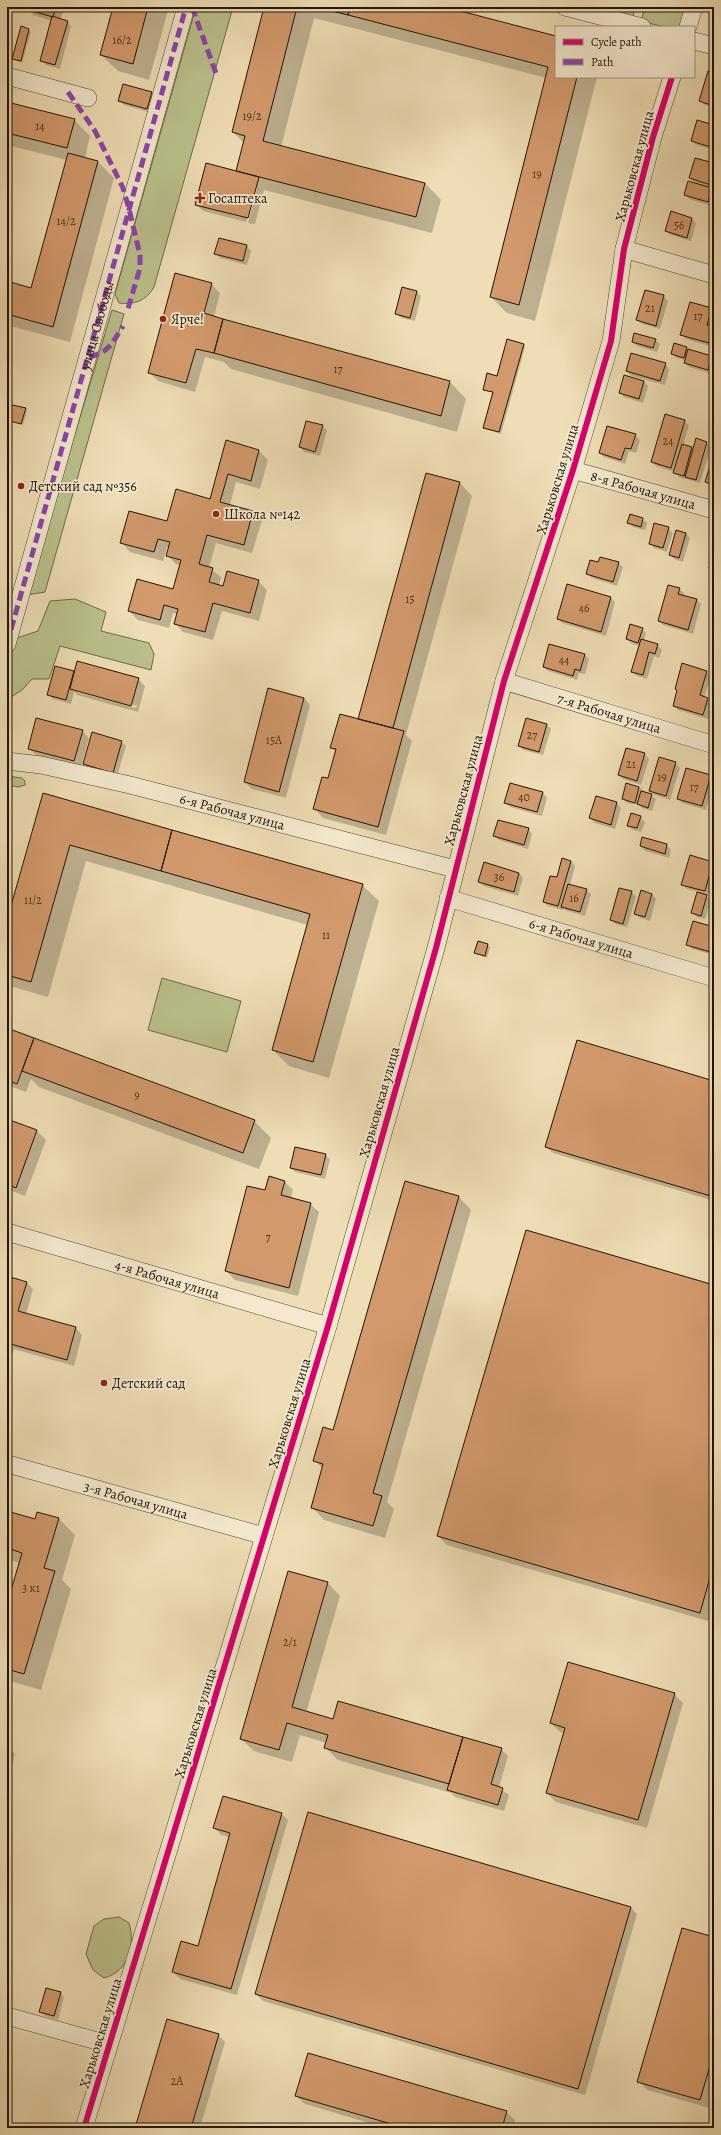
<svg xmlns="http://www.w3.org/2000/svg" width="721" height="2135" font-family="Alegreya,serif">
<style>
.green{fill:#bac08c;stroke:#6d6a4a}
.shadow{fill:#0003;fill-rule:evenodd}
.building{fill:#d2996c;stroke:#201408}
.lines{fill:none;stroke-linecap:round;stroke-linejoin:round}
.minor-casing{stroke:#544633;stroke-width:18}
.minor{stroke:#f4e9cf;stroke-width:17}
.quiet{stroke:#8e44ad;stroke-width:5;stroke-dasharray:10 5;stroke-linecap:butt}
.cycleway-casing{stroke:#f4e9cf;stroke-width:8}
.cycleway{stroke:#d6006c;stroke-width:6}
.poi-dot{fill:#8f2418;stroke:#f4e9cf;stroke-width:1.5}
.labels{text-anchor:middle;stroke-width:3.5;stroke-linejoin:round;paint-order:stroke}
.number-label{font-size:12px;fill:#4c3521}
.street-label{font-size:14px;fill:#201408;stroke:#f4e9cf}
.poi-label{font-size:14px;fill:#201408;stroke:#f4e9cf;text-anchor:start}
</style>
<rect width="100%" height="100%" fill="#eeddb5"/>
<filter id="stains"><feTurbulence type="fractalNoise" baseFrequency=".005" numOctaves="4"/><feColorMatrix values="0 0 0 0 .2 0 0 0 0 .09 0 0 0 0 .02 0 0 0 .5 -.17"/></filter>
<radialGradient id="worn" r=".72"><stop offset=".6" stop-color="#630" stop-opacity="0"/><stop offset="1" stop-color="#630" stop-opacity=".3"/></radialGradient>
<!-- green -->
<path class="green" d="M196,7H233L154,287C146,301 134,305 119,303L115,294Z
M592,7H635L633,17Z
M645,7H688L682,27H664L641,21Z
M112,310L124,314L45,592L27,595Z
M75,599L106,612L101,631L149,643L154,654L151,670L60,646L49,679H32L23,689L7,700V666L14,639L38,631L50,601Z
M7,776L22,778L25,781V785L18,787L7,785Z
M162,978L241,1001L227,1052L148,1030Z
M119,1917L129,1923C136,1945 128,1972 104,1978L93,1970L86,1954L94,1926L104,1919Z"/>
<!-- shadow -->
<path class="shadow" d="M27,7H68V10L64,9L60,20L67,22L71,26L60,69L46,65L41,60L52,21L33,15Z
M114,7H169L149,80L118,71L101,55Z
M265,7H441L556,37V77H597L535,321L507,313L491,297L547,78L314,18L281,147L425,183L441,200L432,233L264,190L255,224L248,223L257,188H255L246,222L203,211L196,204L237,172L244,143L233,132Z
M22,28L31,32L22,63L13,59Z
M714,74V108L705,105L700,101Z
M151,93L156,98L152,113L124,105L119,101Z
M7,102L74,120L90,136L85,158L98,162L114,178L70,342L7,325V282L32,289L67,160L7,145Z
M714,126V150L696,145L692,141Z
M714,164V188L710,187L714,191L712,206L689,199L685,195L696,184L690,178Z
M672,213L692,219L696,223L691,241L671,235L666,231Z
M219,239L247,246L251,251L247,265L220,258L216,253Z
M211,284L220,293L214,317L450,382L466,399L457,432L231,369L224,362L205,357L195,392L158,381L149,372Z
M646,291L664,296L668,301L660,329L642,324L637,320Z
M417,292L421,296L415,321L401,318L396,313Z
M712,309L714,312L712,327L714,328L713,347L686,339L681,334Z
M655,340L660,344L657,352L637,346L633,342Z
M523,345L525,347L501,434L486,429L484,427L493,393L484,389L498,377Z
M687,348L690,351L714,359L712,374L689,367L685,363L686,360L676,358L672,353Z
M665,364L669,369L665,385L631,376L627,371Z
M644,382L648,386L643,403L624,397L620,393Z
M9,405L27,411L23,425L7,421Z
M684,421L689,425L683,445L694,450L706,443L711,447L700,483L679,477L675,472L656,466L652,462Z
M322,426L327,430L320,456L304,452L300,447Z
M635,435L640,440L636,453L629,451L625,464L604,457L600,453Z
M226,442L259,451L268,460L260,489L236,482L230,505L253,512L262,520L252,553L216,543L209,568L221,577L219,586L223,587L258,581L267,590L259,621L222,611L213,640L183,632L175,623L177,614L173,613L169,628L138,620L129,611L173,590L180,565L176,564L167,555L169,548L167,547L163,561L130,552L122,543L168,522L210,500Z
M714,469V487L706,482Z
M460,483L472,496L406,735L412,741L386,835L323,818L315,809L329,780L336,752L331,747L359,720Z
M642,519L647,523L645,530L633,527L628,522Z
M668,528L673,533L667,552L654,548L650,543Z
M686,533L690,538L683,562L674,559L670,555Z
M7,554L11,558L7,574Z
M599,563H618L623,567L617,586L592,578L587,574Z
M567,585L611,598L615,602L606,636L562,623L558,619Z
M679,589L684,593L683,596L697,600L701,604L693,634L663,625L659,621Z
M642,629L646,633L644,641L657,645L662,650L659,658L654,656L647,679L637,676L632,672L640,646L632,644L627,639Z
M585,655L589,659L585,674L579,673L577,680L548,671L544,667Z
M56,667L75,673L138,679L145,686L138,712L77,695L74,692L71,704L53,699L49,695ZM77,690L137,706L136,708L77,692Z
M706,672L711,676L704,698L712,703L708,719L678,710L674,706L678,691L676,689Z
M304,698L310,705L286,798L252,789L245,782Z
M546,724L551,729L543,755L523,750L519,745Z
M82,731L89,738L81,767L36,755L29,748Z
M121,742L126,746L117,776L88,768L84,763Z
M644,754L649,759L641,785L623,779L619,775Z
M675,763L680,768L670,800L655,795L650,790Z
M710,776L714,782L706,810L682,803L678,798Z
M511,784L543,793L547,798L542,816L510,807L505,802Z
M639,787L656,799L652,811L642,808L639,805L627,803L623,799Z
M44,794L362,885L379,901L329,1078L289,1066L273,1050L308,925L86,861L48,997L10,986L7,983V924Z
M596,797L617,803L621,808L615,829L595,823L590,818Z
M640,817L645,822L641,832L633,830L628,825Z
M528,829L532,834L528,849L499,840L494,836Z
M643,839L667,845L671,850L669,858L645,851L641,846Z
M571,861L575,866L570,885L586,890L591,894L585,916L567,911L563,908V910L548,906L544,902L557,879Z
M713,863L714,877L709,895L704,894L711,900L705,919L697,917L692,913L698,892L687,889L682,884Z
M519,873L523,878L518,896L484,886L479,881Z
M620,889L632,892L636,897L627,927L615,924L611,919Z
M652,894L656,899L650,921L640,918L636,914Z
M714,928V955L692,949L688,944Z
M478,942L490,947L487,958L475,953Z
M7,1029L254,1121L271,1138L259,1169L39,1087L31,1079L26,1092L10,1086L7,1095Z
M714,1082V1201L553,1153L546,1147Z
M7,1120L37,1131L46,1140L25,1196L7,1189Z
M325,1155L330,1159L325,1179L295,1172L291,1168Z
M284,1181L293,1190L291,1198L310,1204L319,1212L298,1296L235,1280L226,1271L266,1192Z
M459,1197L471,1210L387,1502L394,1509L385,1538L324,1520L312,1507L323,1469L315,1461L334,1431Z
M7,1277L26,1282L33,1289L26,1314L76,1328L82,1335L74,1366L14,1349L7,1375Z
M714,1286V1601L708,1621L447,1545L438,1536Z
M7,1512L35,1520L38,1513L59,1519L75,1535L62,1580L71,1589L41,1690L7,1680V1607L20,1563L7,1559Z
M289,1572L328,1583L340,1596L306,1713L334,1721L501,1749L508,1756L499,1788L509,1795L504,1811L455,1797L451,1793L338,1760L326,1748L327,1743L300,1735L292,1762L254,1751L241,1739Z
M674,1694L683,1703L647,1828L556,1802L547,1793L564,1733L560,1732L551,1723Z
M7,1746L15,1754L7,1783Z
M281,1814L288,1820L237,1995L180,1979L173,1972L198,1947L230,1837L221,1835L215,1828Z
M630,1907L637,1914L585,2095L263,2001L256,1994Z
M714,1938V2091L709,2108L647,2090L639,2081Z
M60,1992L64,1997L58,2020L45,2016L40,2012Z
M218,2035L225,2042L200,2128H136Z
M296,2096L506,2112L515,2120L513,2128H386L305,2104Z"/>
<!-- building -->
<path class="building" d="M25,7H56L53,17L25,9Z
M113,7H148L133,64L100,55Z
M264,7H297L263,141L425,183L416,217L236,171L245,136L232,132Z
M316,7H350L348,15Z
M350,7H445L556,36V77H577L519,305L490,297L548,67L348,15Z
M52,16L68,21L55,65L40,61Z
M21,26L29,29L21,61L12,59Z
M708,71L714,73V106L699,101Z
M123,84L152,92L147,109L118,101Z
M7,102L75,119L67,148L7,133Z
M697,120L714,125V148L691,141Z
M68,153L98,161L53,327L7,314V281L31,288Z
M695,158L714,163V186L689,178Z
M206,163L259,177L248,218L195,205Z
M688,181L712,188L708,202L684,195Z
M671,211L692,218L687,238L665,231Z
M219,238L247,245L243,261L214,254Z
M175,273L212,283L204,313L223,319L214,353L196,349L186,383L148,373Z
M402,287L417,291L410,318L395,314Z
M645,290L664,295L656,326L636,320Z
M690,302L712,308L707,325L714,327L709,343L680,335Z
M223,319L450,381L441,416L214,353Z
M634,333L656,339L653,348L632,342Z
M507,339L524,344L499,432L483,428L493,392L483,390L487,373L497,376Z
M674,343L687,347L684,358L671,354Z
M688,349L712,356L708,370L684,363Z
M631,353L666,363L660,381L626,371Z
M624,375L644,381L639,399L619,393Z
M8,404L26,408L21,424L7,420Z
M665,414L685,420L671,468L651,462Z
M306,421L323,425L315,452L299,447Z
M607,426L636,434L631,449L625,448L621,460L599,453Z
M696,438L707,442L696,480L685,477Z
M226,440L259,450L251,481L228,474L220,502L253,511L244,545L207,535L199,564L213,568L209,582L223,586L227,571L259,580L250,613L213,603L205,632L174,624L178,609L164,605L160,620L128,611L137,579L173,589L181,560L166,556L170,542L158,539L154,552L120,543L129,511L167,521L176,489L210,499Z
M682,444L692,447L684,476L673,473Z
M710,466L714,468V485L705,482Z
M426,473L460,482L393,728L358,719Z
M630,514L643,518L641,527L627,523Z
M654,523L669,527L663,548L649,544Z
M676,530L686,533L679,558L669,555Z
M714,552V570L709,568Z
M600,557L619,562L613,582L586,574L590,560L598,562Z
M567,584L611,597L601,632L557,619Z
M668,585L680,588L678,594L697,599L688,630L658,621Z
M630,624L643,628L638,643L626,639Z
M641,639L658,644L655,654L649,652L643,675L631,672Z
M549,644L585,654L580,671L575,669L573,676L543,667Z
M77,661L139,678L131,706L70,689Z
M682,663L707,671L700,695L708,698L703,715L673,706L677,690L675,689Z
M55,666L74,671L66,700L47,695Z
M268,688L304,698L279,792L244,782Z
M340,714L404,731L378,827L313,809L322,777L328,778L336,749L330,748Z
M36,718L83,730L74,761L28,749Z
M526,718L547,724L539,752L518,746Z
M92,732L122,741L113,773L83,764Z
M626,748L645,753L637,781L618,775Z
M659,757L676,762L666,796L649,791Z
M686,768L711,775L702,806L677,799Z
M510,783L543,792L537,812L504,803Z
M626,783L639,787L635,803L622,799Z
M641,791L652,794L648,808L637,804Z
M43,793L172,830L161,871L70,845L31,982L7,975V920Z
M714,794V811L709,810Z
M596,796L617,802L611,825L589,818Z
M631,813L641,816L637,828L627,826Z
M498,820L529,828L524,845L493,836Z
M172,830L363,884L313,1062L272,1050L310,914L161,871Z
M642,837L667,844L665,854L640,846Z
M690,855L713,862L705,891L681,885Z
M562,858L571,861L558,906L543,902L550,876L557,877Z
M484,862L519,873L514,892L478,882Z
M568,884L587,889L580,912L561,907Z
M619,888L632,891L623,924L610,920Z
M641,890L652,894L645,917L634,914Z
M697,892L707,895L701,916L691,913Z
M693,921L714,927V953L686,945Z
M478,941L488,944L485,956L474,953Z
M7,1028L34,1038L17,1084L7,1080Z
M34,1038L255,1120L243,1153L22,1071Z
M577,1040L714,1081V1197L545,1147Z
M7,1119L37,1130L16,1188L7,1184Z
M295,1147L326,1154L321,1175L290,1168Z
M269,1176L285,1181L281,1195L311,1203L289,1288L225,1271L247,1186L265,1190Z
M405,1181L459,1196L373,1493L382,1496L373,1526L311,1508L323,1464L313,1461L323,1427L333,1430Z
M526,1230L714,1285V1563L700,1613L437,1536Z
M7,1276L27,1282L18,1311L76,1327L67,1360L7,1343V1345Z
M7,1511L35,1519L37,1512L59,1518L44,1568L55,1571L24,1674L7,1669V1604L22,1553L7,1548Z
M288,1571L328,1582L292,1707L333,1719L338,1701L463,1737L449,1784L324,1748L328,1735L287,1723L279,1750L240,1739Z
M568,1662L675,1693L638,1820L546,1793L565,1728L550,1723Z
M463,1737L502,1748L491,1784L503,1788L498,1805L447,1790Z
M223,1796L282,1813L231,1989L172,1972L181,1941L198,1946L230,1833L213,1828Z
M308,1812L631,1907L578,2089L255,1994Z
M682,1928L714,1937V2052L700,2100L637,2082Z
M46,1988L61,1992L54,2016L39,2012Z
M167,2019L219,2034L191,2128H135Z
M308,2053L507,2111L502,2128H405L295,2096Z"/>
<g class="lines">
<defs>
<g id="minor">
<path d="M565,7L642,27"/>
<path d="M688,27L694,7"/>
<path d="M694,41L714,46"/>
<path d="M7,76L88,98"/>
<path d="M624,249L714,275"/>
<path id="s1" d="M573,470L714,510"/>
<path d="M7,644L186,7"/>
<path id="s2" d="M504,681L714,745"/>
<path id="s3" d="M7,761L41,765L130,785L455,869"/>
<path id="s4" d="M448,898L714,978"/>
<path id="s5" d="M7,1232L328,1326"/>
<path id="s6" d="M8,1464L264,1536"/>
<path d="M7,2016L108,2044"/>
<path d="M84,2128L328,1326L436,948L504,681L573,470L611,341L624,249L653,137L672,77"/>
</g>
</defs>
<!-- minor casing -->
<use href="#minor" class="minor-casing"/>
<!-- minor -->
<use href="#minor" class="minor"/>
<!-- quiet -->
<g class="quiet">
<path d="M192,7L217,76"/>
<path d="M68,92L95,131L123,188L129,209L140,255V268L127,312"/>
<path d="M89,357C110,352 112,343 123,326"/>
<path id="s7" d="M7,644L186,7"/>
</g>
<defs>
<path id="cycleway" d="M84,2128L328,1326L436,948L504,681L573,470L611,341L624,249L653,137L672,77"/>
</defs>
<!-- cycleway casing -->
<use href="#cycleway" class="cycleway-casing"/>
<!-- cycleway -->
<use href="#cycleway" class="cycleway"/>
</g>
<!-- markers -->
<g class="poi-dot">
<path d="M198 192h4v4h4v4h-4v4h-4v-4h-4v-4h4z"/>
<circle cx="163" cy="319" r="4"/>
<circle cx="21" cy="486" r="4"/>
<circle cx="216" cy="514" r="4"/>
<circle cx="104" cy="1383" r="4"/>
</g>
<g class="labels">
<!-- number labels -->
<g class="number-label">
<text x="122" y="44">16/2</text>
<text x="252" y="120">19/2</text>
<text x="40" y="130">14</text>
<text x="537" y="178">19</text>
<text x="66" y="225">14/2</text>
<text x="679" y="229">56</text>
<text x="650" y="312">21</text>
<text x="698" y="320">17</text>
<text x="338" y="373">17</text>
<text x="668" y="445">24</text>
<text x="410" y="603">15</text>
<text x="584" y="612">46</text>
<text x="564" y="664">44</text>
<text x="532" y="739">27</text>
<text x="274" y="744">15А</text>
<text x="631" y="768">21</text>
<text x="662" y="781">19</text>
<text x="694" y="791">17</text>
<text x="524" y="801">40</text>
<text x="499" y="881">36</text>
<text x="574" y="902">16</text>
<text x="33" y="904">11/2</text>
<text x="326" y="939">11</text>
<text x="137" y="1099">9</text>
<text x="268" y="1241">7</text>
<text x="31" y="1592">3 к1</text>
<text x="290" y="1646">2/1</text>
<text x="177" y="2085">2А</text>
</g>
<!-- street labels -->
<g class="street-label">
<text transform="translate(634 166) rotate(-75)" y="5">Харьковская улица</text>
<text dy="5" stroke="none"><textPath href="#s7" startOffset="331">улица Свободы</textPath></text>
<text transform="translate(557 479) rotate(-73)" y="5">Харьковская улица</text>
<text dy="5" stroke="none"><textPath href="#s1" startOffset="73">8-я Рабочая улица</textPath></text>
<text dy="5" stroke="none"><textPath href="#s2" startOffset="110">7-я Рабочая улица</textPath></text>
<text transform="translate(463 790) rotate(-75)" y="5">Харьковская улица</text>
<text dy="5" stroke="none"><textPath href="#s3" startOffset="231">6-я Рабочая улица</textPath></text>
<text dy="5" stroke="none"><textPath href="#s4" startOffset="139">6-я Рабочая улица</textPath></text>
<text transform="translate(379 1102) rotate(-74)" y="5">Харьковская улица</text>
<text dy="5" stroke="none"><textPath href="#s5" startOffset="167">4-я Рабочая улица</textPath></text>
<text transform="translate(289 1413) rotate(-73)" y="5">Харьковская улица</text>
<text dy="5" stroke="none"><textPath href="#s6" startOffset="133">3-я Рабочая улица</textPath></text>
<text transform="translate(195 1723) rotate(-73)" y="5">Харьковская улица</text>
<text transform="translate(100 2033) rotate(-73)" y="5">Харьковская улица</text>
</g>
<!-- poi labels -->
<g class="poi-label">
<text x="208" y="203">Госаптека</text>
<text x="171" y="324">Ярче!</text>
<text x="29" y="491">Детский сад №356</text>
<text x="224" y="519">Школа №142</text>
<text x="112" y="1388">Детский сад</text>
</g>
</g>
<!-- margin -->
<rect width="721" height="2135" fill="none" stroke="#eeddb5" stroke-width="24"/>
<rect x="8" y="8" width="705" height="2119" fill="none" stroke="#201408" stroke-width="2"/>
<rect x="12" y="12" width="697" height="2111" fill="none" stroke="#201408"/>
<!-- legend -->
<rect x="555" y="26" width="140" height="52" fill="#f4e9cf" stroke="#9f947f"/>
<rect x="563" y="39" width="20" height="6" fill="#d6006c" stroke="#9f947f"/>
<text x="591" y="46" font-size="12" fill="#201408">Cycle path</text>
<rect x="563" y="59" width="20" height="6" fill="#8e44ad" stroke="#9f947f"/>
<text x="591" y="66" font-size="12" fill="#201408">Path</text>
<rect width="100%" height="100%" filter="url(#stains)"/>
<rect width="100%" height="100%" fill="url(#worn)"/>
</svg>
